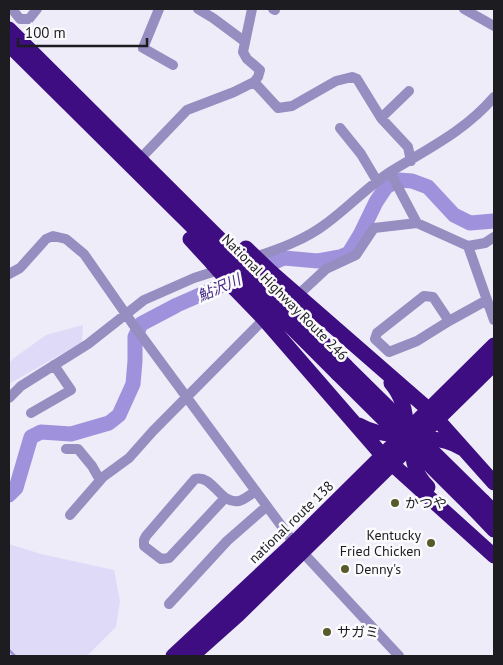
<svg xmlns="http://www.w3.org/2000/svg" width="503" height="665" font-family="'PT Sans','Noto Sans JP',sans-serif">
<style>
.green{fill:#dfdaf8}
.lines{fill:none;stroke-linecap:round;stroke-linejoin:round}
.stream{stroke:#a091dd;stroke-width:2.5}
.river{stroke:#a091dd;stroke-width:15}
.street{stroke:#968dc1;stroke-width:10}
.highway{stroke:#3e0d82;stroke-width:15}
.highway-bridge{stroke:#3e0d82;stroke-width:15}
.poi-dot{fill:#585b29;stroke:#fbfbfd;stroke-width:2}
.labels{text-anchor:middle;stroke-width:5;stroke-linejoin:round;paint-order:stroke}
.street-label{font-size:14px;fill:#1d1d21;stroke:#fbfbfd}
.poi-label{font-size:14px;fill:#1d1d21;stroke:#fbfbfd;text-anchor:start}
.water-label{font-size:15px;font-style:italic;fill:#472b84;stroke:#fbfbfd}
</style>
<rect width="100%" height="100%" fill="#eeecf9"/>
<!-- green -->
<path class="green" d="M83,325L82,342L9,384V363L14,358L46,335Z
M9,544L41,554L114,570L120,601L116,627L87,656H9Z"/>
<g class="lines">
<!-- stream -->
<path class="stream" d="M9,650L15,656"/>
<!-- river -->
<path class="river" d="M9,495L16,488L31,437L41,432L71,434L109,423L119,415L133,384L135,361V337L141,324L177,305L284,258L318,261L340,257L349,253L360,235L376,202L386,187L398,180L412,181L428,187L454,215L470,223L494,221"/>
<!-- street -->
<path class="street" d="M12,9L20,19H29L37,9
M159,9L143,48L173,65
M198,9L213,18L244,41
M273,9L275,10
M464,9L494,26
M254,82L278,108L292,106L336,81L352,77L357,79L381,118L408,147L411,161
M381,118L409,91
M340,128L361,154L377,181
M140,159L187,110L234,92L254,82L258,77L260,70L247,59L243,52L252,9
M390,172L417,223L468,246L494,320
M468,246L485,243L494,237
M252,258C279,249 305,240 327,223C349,207 367,187 390,172C427,149 464,132 494,97
M9,274L20,268L46,239L53,236L66,239L84,254L132,323L294,543L399,656
M298,295L326,269L356,255L374,228L417,223
M449,321L433,297L424,296L377,333L375,339L389,352L417,341L449,321L487,300
M9,398L21,386L88,344L144,300L194,278L222,269
M31,413L71,390L54,365
M66,449H78L92,466L100,480
M225,498L169,558L161,559L144,546V540L146,536L195,479C213,474 220,505 239,501C244,500 251,494 256,491
M70,515L103,477L129,458L153,431L264,319
M169,604L227,541L267,506"/>
<!-- highway -->
<path class="highway" d="M9,29L235,254
M9,45L225,259
M190,239L213,264
M272,273L428,409L494,483
M259,278L346,366
M247,283L338,374
M235,289L264,319L382,455L494,556
M391,383C403,397 407,415 406,434
M359,425C375,434 391,436 409,433
M414,438C410,458 414,473 428,487
M413,441C430,437 447,439 463,449
M483,501L494,512
M474,509L494,530
M173,656L294,543L494,345
M192,656L238,615L494,364"/>
<!-- highway-bridge -->
<path class="highway-bridge" d="M246,248L272,273
M235,254L259,278
M225,259L247,283
M213,264L235,289
M346,366L483,501
M338,374L474,509"/>
</g>
<!-- markers -->
<g class="poi-dot">
<circle cx="395" cy="503" r="5"/>
<circle cx="431" cy="543" r="5"/>
<circle cx="345" cy="569" r="5"/>
<circle cx="327" cy="632" r="5"/>
</g>
<g class="labels">
<!-- street labels -->
<g class="street-label">
<text transform="translate(285 297) rotate(45)" y="5">National Highway Route 246</text>
<text transform="translate(291 522) rotate(-44)" y="5">national route 138</text>
</g>
<!-- poi labels -->
<g class="poi-label">
<text x="405" y="508">かつや</text>
<text x="421" y="540" text-anchor="end">Kentucky<tspan x="421" dy="16">Fried Chicken</tspan></text>
<text x="355" y="574">Denny's</text>
<text x="337" y="637">サガミ</text>
</g>
<!-- water labels -->
<g class="water-label">
<text transform="translate(219 288) rotate(-24)" y="5">鮎沢川</text>
</g>
</g>
<!-- border -->
<rect width="503" height="665" fill="none" stroke="#1d1d21" stroke-width="20"/>
<!-- scale -->
<path d="M18 38v8h129v-8" fill="none" stroke="#1d1d21" stroke-width="2.5"/>
<text x="25" y="38" font-size="15" fill="#1d1d21" stroke="#fbfbfd" stroke-width="4" paint-order="stroke">100 m</text>
</svg>
